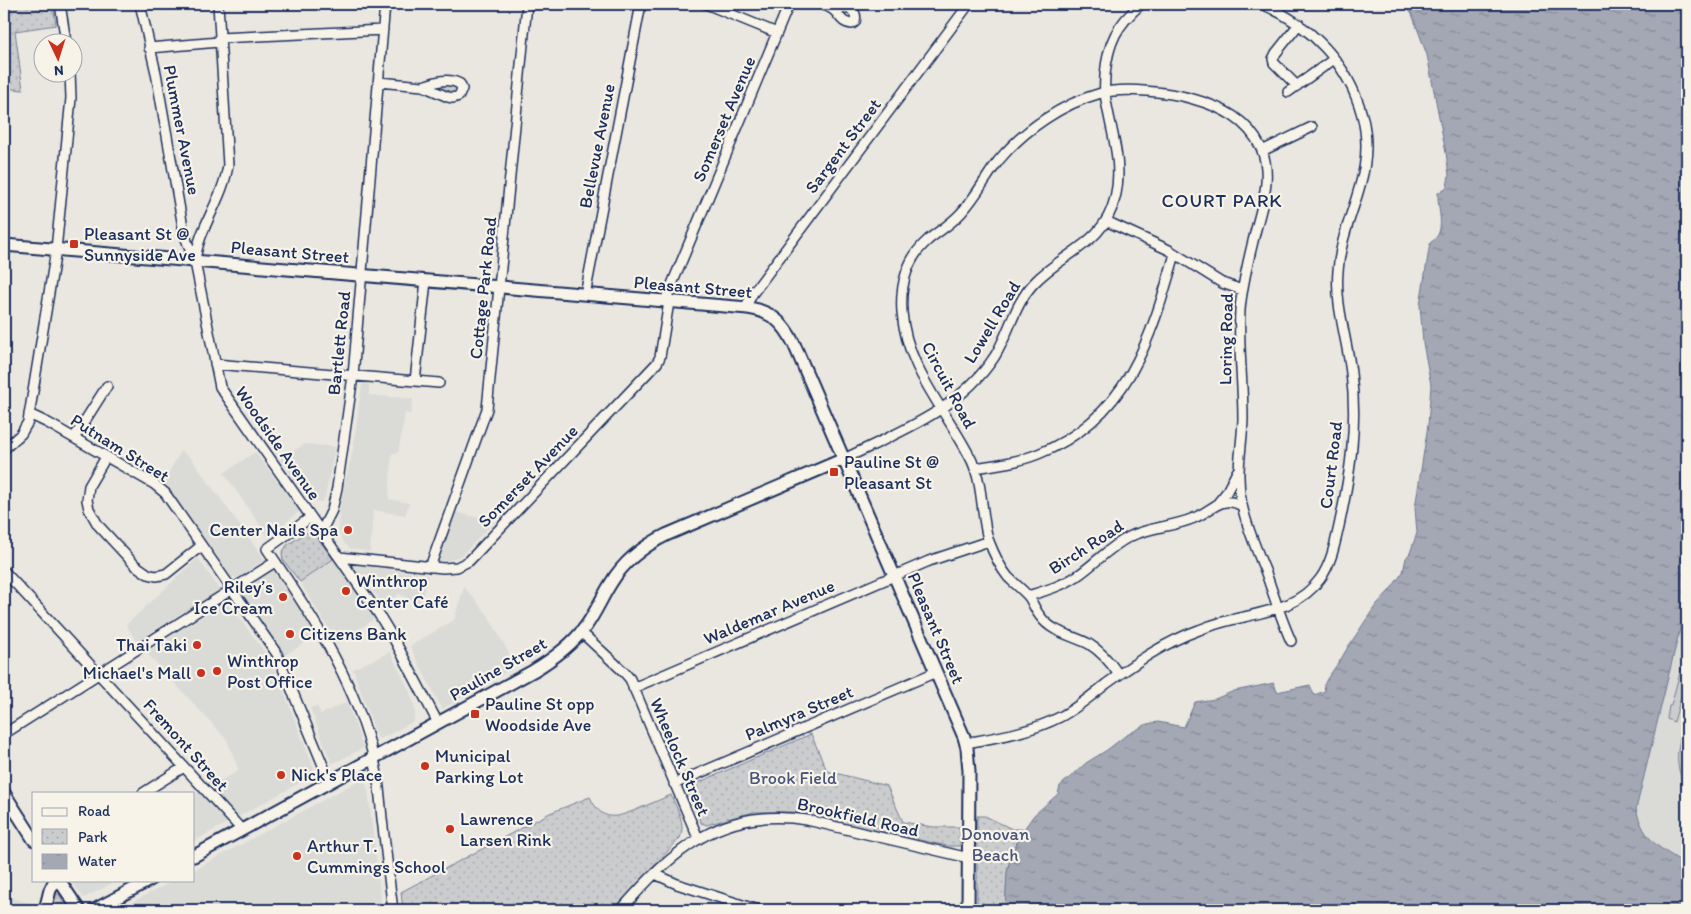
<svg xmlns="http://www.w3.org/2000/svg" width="1691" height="914" font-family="Itim,sans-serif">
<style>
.built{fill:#dadad6}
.grass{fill:#cbcccd;stroke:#737e96}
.park{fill:url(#park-dots);stroke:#737e96}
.water{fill:url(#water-ripples);stroke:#6d7892}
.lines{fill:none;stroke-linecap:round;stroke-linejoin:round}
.minor-casing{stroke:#1b2f5e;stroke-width:12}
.major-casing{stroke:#1b2f5e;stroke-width:15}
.minor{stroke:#f7f3e8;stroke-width:9}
.major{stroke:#f7f3e8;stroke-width:11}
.poi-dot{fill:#c8321e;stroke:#f7f3e8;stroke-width:2}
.labels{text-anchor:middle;stroke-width:4.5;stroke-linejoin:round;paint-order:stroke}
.street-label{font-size:18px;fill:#1b2f5e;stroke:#f7f3e8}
.poi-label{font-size:18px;fill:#1b2f5e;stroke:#f7f3e8;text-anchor:start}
.park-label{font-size:18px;fill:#47567a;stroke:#f7f3e8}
.neighbourhood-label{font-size:19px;letter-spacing:1px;fill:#1b2f5e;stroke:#f7f3e8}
</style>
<defs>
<pattern id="park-dots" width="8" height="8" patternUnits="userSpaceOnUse" patternTransform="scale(1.25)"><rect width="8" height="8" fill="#cbcccd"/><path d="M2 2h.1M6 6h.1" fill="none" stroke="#aeb0b2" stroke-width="1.8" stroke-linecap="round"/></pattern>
<pattern id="water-ripples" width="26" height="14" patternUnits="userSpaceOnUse" patternTransform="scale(1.25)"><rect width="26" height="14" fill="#a3a8b4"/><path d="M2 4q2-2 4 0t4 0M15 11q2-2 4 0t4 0" fill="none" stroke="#848996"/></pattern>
</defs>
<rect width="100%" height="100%" fill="#eae7e0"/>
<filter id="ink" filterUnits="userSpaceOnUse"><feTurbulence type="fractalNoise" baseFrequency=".02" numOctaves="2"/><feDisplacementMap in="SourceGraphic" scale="10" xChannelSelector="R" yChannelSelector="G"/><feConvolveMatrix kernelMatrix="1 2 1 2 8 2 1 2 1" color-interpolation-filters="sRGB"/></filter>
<g filter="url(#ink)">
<!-- built -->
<path class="built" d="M369,383V395L413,399L411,414L405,413L398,453H392L389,499L409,503L405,515L373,510L370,552L352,549L345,544L339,533V523L341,500L353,449L362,384Z
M305,444L335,447L325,498L321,502L310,501L280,459Z
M181,451L191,458L265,560L237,578L231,577L224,568L164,481Z
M255,452L300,511L268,537L224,473Z
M454,512L495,521L462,555L450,560L436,562Z
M198,558L220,590L137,641L126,625Z
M333,559L375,618L338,644L300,582Z
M352,564L428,575L421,607L400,594L383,604Z
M274,570L317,636L285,655L241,591Z
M464,587L488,615L516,666L442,709L410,646L454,620Z
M1687,600V865L1663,850L1646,836L1640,825L1636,809Z
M227,601L264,651L279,679L316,774L194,841V794L239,771L227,740L146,652Z
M390,652L410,692L414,704L415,713L414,721L380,739L377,737L353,669Z
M347,702L363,748L332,764L310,708L317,706L321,714Z
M360,780L365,782L368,790L382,910H117L175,880H194V870Z
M70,880H118L84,898Z
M4,896L38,905L36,910H4Z"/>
<!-- grass -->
<path class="grass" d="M453,84L458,87L457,93L452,94L433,86Z
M1687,647V675L1674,722L1667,719L1669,706L1671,705Z
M1687,712V788C1670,762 1680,740 1687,712Z"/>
<!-- park -->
<path class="park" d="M4,4H53L56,25L15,31L23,90L4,88Z
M309,531L314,533L333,559L300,582L283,560L282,553L287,545Z
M811,734L827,771L887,786L903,822L933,827H960V846H947L793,812H754L731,818L707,825L701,823L686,788Z
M671,795C677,809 686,823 680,838L613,910H403L401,892L550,813L590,797C602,823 616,818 638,809C649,804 660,800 671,795Z
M977,816H985L1012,829H1024C1020,837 1015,846 1012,854C1005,872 1007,892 1005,910H977Z
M56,894H59L67,910H52Z"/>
<!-- water -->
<path class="water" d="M1403,4H1687V600L1636,809C1645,843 1659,847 1687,865V910H1005L1007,872L1012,853L1024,829L1034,815L1058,794L1060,786L1086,763L1107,750L1125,736L1147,724L1158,722L1184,727L1195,702L1215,699L1234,691L1274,683L1277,692L1310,685L1314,695L1325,691L1324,685L1327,679L1341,659L1348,647L1376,605L1390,590L1403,572L1406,558L1410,553L1417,533L1415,508L1428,425L1431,385L1423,343L1420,305L1430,243C1448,232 1437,210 1438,193L1447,187L1449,175L1446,153L1427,55L1412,14Z"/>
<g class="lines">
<defs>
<path id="minor" d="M60,4L66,42
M140,4L156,73L184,233L194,261
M218,4L228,165C223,200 198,228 195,262L220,387L378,613L395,641L438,723
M706,4L777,33
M820,4C824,5 829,7 832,9C840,14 840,23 852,24L855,22C859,7 843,7 833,9
M219,38L383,30
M149,48L219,42
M378,82L423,86L448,97L453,98L459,96L462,89L460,84C448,77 435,82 423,86
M1297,86L1274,63L1273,59L1276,53L1299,24
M1288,92L1334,59
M1262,151L1312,127
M1106,221L1169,250L1222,283L1242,290
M585,295L641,4
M665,301L789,4
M745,308L753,293L969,4
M215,364L439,383
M415,381L426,281
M29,414L48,423L154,484L165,493L277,654L330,782
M74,438L107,386
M4,449L21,434L28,422L56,250L71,98L70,72
M106,457L89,486L87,500L89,509L98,525L135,565L148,574L156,576L166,574L201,546
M844,459C899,432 960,410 995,356C1009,333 1015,303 1034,283C1063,252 1104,245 1115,198C1124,162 1110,130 1105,94C1104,88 1105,81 1105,75C1108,42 1117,25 1141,4
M975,468C996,465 1018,462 1038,454C1128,419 1151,338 1175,254
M1217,504L1226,493L1238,470
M311,517L267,549C309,611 351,674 371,748C378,771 380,795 382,819C386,850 389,880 393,910
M321,532L332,510L337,488L353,376L385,4
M339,557L443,568L457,567L469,561L657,363L660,357L669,302
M430,567L487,409L527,4
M4,571L242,830
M1028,596C1044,591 1062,586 1077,576C1095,564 1109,547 1129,537C1149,527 1173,527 1194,518C1212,511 1221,494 1242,506
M581,632L624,672L630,679L698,838
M1119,675C1111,663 1102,652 1089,644C1072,635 1052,633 1040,616C1035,610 1033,603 1029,597C1023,590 1015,584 1008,577C999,566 993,552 988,539C981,513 983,485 972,461C948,412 906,369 902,312C900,285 907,258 928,240C939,231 951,224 961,213C976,197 986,177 999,160C1025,129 1062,104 1101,93C1125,87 1169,92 1193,99C1222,107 1248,120 1261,148C1273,176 1262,205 1255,233C1249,258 1242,284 1240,310C1238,347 1243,382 1243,419C1242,450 1235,473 1242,505C1247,528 1257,551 1266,573C1274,596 1281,619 1291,641
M633,688L929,561L989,541
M4,734L275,562
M966,743C998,737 1031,732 1060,717C1077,708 1091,696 1106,684C1135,663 1165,642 1199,630C1214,624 1229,620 1244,617C1273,610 1301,605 1320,579C1331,564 1335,544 1339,526C1350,476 1358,424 1351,373C1347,338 1335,306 1338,271C1342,214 1378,176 1362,115C1348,63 1311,25 1262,4
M674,784L936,672
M143,793L184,767
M655,874L677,884L758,910
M621,910C673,850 722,806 807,820L969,858"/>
<path id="major" d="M4,245L748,308C771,311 784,323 794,344L964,737L967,748L969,771L968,910
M4,793L34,840
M194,856L533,671C553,659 572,645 586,626C596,612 602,597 611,583C624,561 644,546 666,535L844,459
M59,880L79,910
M45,910L50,890L55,880
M94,910L150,880"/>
</defs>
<!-- minor casing -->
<use href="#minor" class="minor-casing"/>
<!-- major casing -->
<use href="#major" class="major-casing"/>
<!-- minor -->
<use href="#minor" class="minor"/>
<!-- major -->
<use href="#major" class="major"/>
</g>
</g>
<!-- markers -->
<g class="poi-dot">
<rect x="69" y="239" width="10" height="10" rx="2.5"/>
<rect x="829" y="467" width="10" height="10" rx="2.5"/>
<circle cx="348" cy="530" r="5"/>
<circle cx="346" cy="591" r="5"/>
<circle cx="283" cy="597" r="5"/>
<circle cx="290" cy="634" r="5"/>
<circle cx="197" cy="645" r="5"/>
<circle cx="217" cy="671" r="5"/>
<circle cx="201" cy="673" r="5"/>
<rect x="470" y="709" width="10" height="10" rx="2.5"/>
<circle cx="425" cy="766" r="5"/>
<circle cx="281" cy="775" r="5"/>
<circle cx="450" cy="829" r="5"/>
<circle cx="297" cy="856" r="5"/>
</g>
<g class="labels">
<!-- street labels -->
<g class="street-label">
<text transform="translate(724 119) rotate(-67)" y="6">Somerset Avenue</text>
<text transform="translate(182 130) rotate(79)" y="6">Plummer Avenue</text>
<text transform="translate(597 146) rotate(-79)" y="6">Bellevue Avenue</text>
<text transform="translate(843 146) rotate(-53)" y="6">Sargent Street</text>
<text transform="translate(290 252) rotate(5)" y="6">Pleasant Street</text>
<text transform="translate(693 287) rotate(5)" y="6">Pleasant Street</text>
<text transform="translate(483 288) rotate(-84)" y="6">Cottage Park Road</text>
<text transform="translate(992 322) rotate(-59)" y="6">Lowell Road</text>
<text transform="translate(1226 339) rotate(-89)" y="6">Loring Road</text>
<text transform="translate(339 343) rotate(-84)" y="6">Bartlett Road</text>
<text transform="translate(949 385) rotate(62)" y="6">Circuit Road</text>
<text transform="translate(278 443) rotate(55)" y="6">Woodside Avenue</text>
<text transform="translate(120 448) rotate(32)" y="6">Putnam Street</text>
<text transform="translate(1331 465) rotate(-83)" y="6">Court Road</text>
<text transform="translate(528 476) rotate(-46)" y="6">Somerset Avenue</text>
<text transform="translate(1086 547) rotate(-33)" y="6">Birch Road</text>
<text transform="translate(769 612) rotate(-23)" y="6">Waldemar Avenue</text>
<text transform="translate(936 628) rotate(67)" y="6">Pleasant Street</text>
<text transform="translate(498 669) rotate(-30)" y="6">Pauline Street</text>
<text transform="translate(799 713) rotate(-23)" y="6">Palmyra Street</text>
<text transform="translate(186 745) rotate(48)" y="6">Fremont Street</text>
<text transform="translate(680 757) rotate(67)" y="6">Wheelock Street</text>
<text transform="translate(858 817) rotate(13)" y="6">Brookfield Road</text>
</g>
<!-- poi labels -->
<g class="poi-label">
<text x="84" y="240">Pleasant St @<tspan x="84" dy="21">Sunnyside Ave</tspan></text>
<text x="844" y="468">Pauline St @<tspan x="844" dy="21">Pleasant St</tspan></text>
<text x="338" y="536" text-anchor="end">Center Nails Spa</text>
<text x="356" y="587">Winthrop<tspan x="356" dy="21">Center Café</tspan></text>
<text x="273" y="593" text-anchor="end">Riley’s<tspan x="273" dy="21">Ice Cream</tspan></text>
<text x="300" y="640">Citizens Bank</text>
<text x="187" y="651" text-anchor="end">Thai Taki</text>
<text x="227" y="667">Winthrop<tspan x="227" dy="21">Post Office</tspan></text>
<text x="191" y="679" text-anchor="end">Michael's Mall</text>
<text x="485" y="710">Pauline St opp<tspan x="485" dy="21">Woodside Ave</tspan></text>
<text x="435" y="762">Municipal<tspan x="435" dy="21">Parking Lot</tspan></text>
<text x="291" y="781">Nick's Place</text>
<text x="460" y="825">Lawrence<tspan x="460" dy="21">Larsen Rink</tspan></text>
<text x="307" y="852">Arthur T.<tspan x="307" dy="21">Cummings School</tspan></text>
</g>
<!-- park labels -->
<g class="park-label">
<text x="793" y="784">Brook Field</text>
<text x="995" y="840">Donovan<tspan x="995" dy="21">Beach</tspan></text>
</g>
<!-- neighbourhood labels -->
<g class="neighbourhood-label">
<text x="1222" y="207">COURT PARK</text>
</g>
</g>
<!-- margin -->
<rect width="1691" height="914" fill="none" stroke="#f7f3e8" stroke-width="20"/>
<rect x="10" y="10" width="1671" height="894" fill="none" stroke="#1b2f5e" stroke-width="2" filter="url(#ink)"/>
<!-- legend -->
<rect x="32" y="792" width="162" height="90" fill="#f7f3e8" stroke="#9fa5b1"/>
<rect x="42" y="808" width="25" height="8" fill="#f7f3e8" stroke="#9fa5b1"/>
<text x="78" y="816" font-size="15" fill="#1b2f5e">Road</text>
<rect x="42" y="829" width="25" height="15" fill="url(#park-dots)" stroke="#9fa5b1"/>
<text x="78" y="842" font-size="15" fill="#1b2f5e">Park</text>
<rect x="42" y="854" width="25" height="15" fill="url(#water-ripples)" stroke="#9fa5b1"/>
<text x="78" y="866" font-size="15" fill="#1b2f5e">Water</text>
<!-- north arrow -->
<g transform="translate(58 58) rotate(176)"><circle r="24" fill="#f7f3e8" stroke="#9fa5b1"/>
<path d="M0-4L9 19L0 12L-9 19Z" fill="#c8321e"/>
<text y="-8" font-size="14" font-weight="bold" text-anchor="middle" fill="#1b2f5e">N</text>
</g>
</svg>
